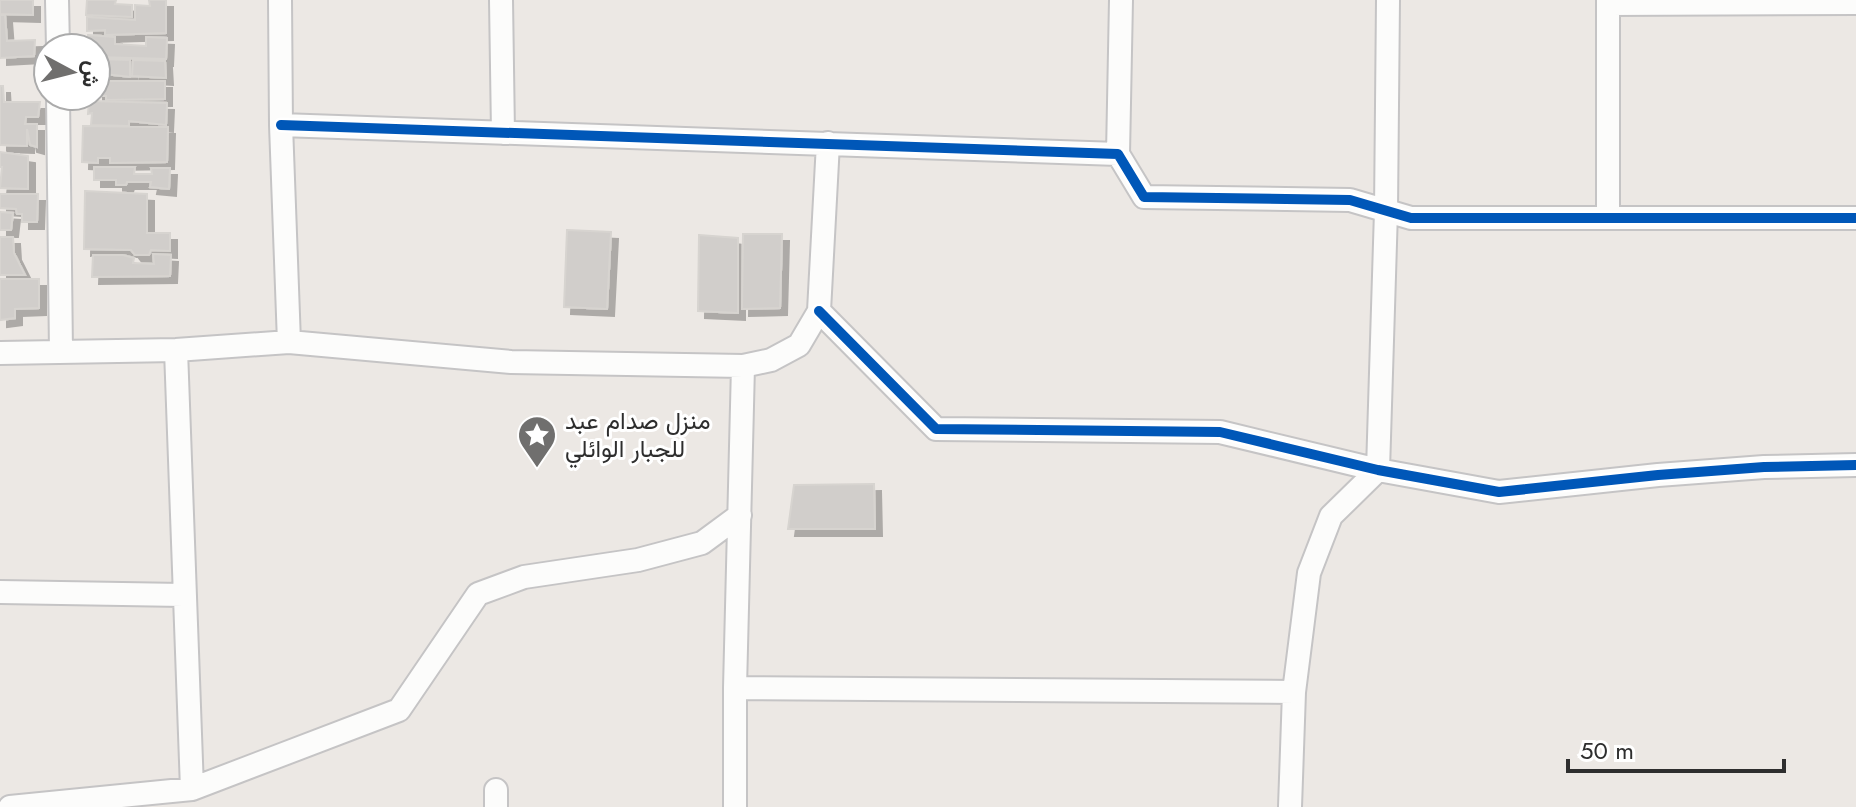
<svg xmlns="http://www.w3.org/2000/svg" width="1856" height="807" font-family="Jost,Vazirmatn,sans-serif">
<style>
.building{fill:#d1cecb;stroke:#d7d4d0;stroke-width:2;filter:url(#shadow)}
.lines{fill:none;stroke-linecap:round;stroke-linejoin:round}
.minor-casing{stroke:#c5c4c5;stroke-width:26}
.minor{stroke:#fcfcfb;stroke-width:22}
.cycleway-casing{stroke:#fff;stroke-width:15}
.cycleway{stroke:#0057b8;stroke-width:10}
.labels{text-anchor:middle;stroke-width:6;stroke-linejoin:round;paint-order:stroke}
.poi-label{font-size:24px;fill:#2e2e2e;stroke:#fff;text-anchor:start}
</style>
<defs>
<filter id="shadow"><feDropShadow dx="7" dy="7" stdDeviation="0" flood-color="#0004"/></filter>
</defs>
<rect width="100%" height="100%" fill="#ece8e4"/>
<!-- building -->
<path class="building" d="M0,0H33V15L0,14Z
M87,0H116L115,4L132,5V17L86,15Z
M149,0H166V33L105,35V30L87,31V17L135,20V5L150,6Z
M0,15H5L7,41L35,40L34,56L0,58Z
M88,35L115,37V44L146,46V37L167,38L166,59L96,57V48H87Z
M96,59L130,60V77L96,73Z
M133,60L165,61L166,78L132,76Z
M96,81H165V99L106,100V96H96Z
M0,86H3L4,102H40L38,117H26L25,124H37V147L30,145L27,129V146L0,145Z
M89,101L167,103L166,125L129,121V126L91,125L92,113L88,114Z
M83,126L168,127L167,162L110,163V158H98V163L82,162Z
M0,152L28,156V189L0,188L2,167H0Z
M94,167H135L134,174H152L151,168H170L169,189L150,187L151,182H127L126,185H116V180H94Z
M85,191L147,194V233H170V251L151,250L149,255H135L131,250L84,249Z
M0,194H38L37,222H22V214H17L16,209L0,208Z
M0,212L13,213L11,230H0Z
M567,230L611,232L607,309L564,307Z
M743,234H782L780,308L742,309Z
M699,235L738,238V313L698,311Z
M0,237H13L14,253L25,275H0Z
M153,254L171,255L170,276L92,277L93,255H123L134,258L133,263L154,264Z
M0,279H39V308L15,309V318L0,320Z
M874,484L875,529H788L794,485Z"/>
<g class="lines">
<defs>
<path id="minor" d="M57,0L58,48
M280,0L281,125L289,342
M501,0L503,133
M1608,0V216
M1608,4L1856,3
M58,96L61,352
M281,125L1118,154L1144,197L1350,200L1411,218H1856
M1118,154L1121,0
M819,311L936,429L1220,432L1378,470L1499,492L1658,475L1764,467L1856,465
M0,353L176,350L289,342L511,362L743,366L771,360L799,345L819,311L828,143
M0,592L183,595
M735,688L1294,692
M192,789L399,710L478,594L524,577L638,560L702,543L740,515
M496,790V807
M10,807L192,789L176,350
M735,807V688L743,366
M1290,807L1294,692L1309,573L1331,516L1378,470L1386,211L1388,0"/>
</defs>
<!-- minor casing -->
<use href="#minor" class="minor-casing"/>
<!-- minor -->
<use href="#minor" class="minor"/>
<defs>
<path id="cycleway" d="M281,125L1118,154L1144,197L1350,200L1411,218H1856
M819,311L936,429L1220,432L1378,470L1499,492L1658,475L1764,467L1856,465"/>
</defs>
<!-- cycleway casing -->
<use href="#cycleway" class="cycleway-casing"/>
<!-- cycleway -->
<use href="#cycleway" class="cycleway"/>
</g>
<!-- icons -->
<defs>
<symbol id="sight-pin" viewBox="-11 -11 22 30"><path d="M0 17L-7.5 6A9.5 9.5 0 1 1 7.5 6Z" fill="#706f6e" stroke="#fff"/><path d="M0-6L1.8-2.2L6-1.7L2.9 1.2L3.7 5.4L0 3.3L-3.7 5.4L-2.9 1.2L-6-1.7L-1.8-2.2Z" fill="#fff"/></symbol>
</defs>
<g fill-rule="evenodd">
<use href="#sight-pin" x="515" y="413" width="44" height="60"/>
</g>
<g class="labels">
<!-- poi labels -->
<g class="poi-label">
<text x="565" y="429">منزل صدام عبد<tspan x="565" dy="28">للجبار الوائلي</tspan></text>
</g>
</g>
<!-- north arrow -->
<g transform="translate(72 72) rotate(97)"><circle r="38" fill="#ffffff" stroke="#ababab" stroke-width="2"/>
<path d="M0-6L14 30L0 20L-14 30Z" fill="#706f6e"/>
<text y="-12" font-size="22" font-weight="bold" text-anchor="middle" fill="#2e2e2e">ش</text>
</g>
<!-- scale -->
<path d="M1568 759v12h216v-12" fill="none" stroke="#2e2e2e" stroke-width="4"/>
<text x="1580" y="759" font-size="24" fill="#2e2e2e" stroke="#ffffff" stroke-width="6" paint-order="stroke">50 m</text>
</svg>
